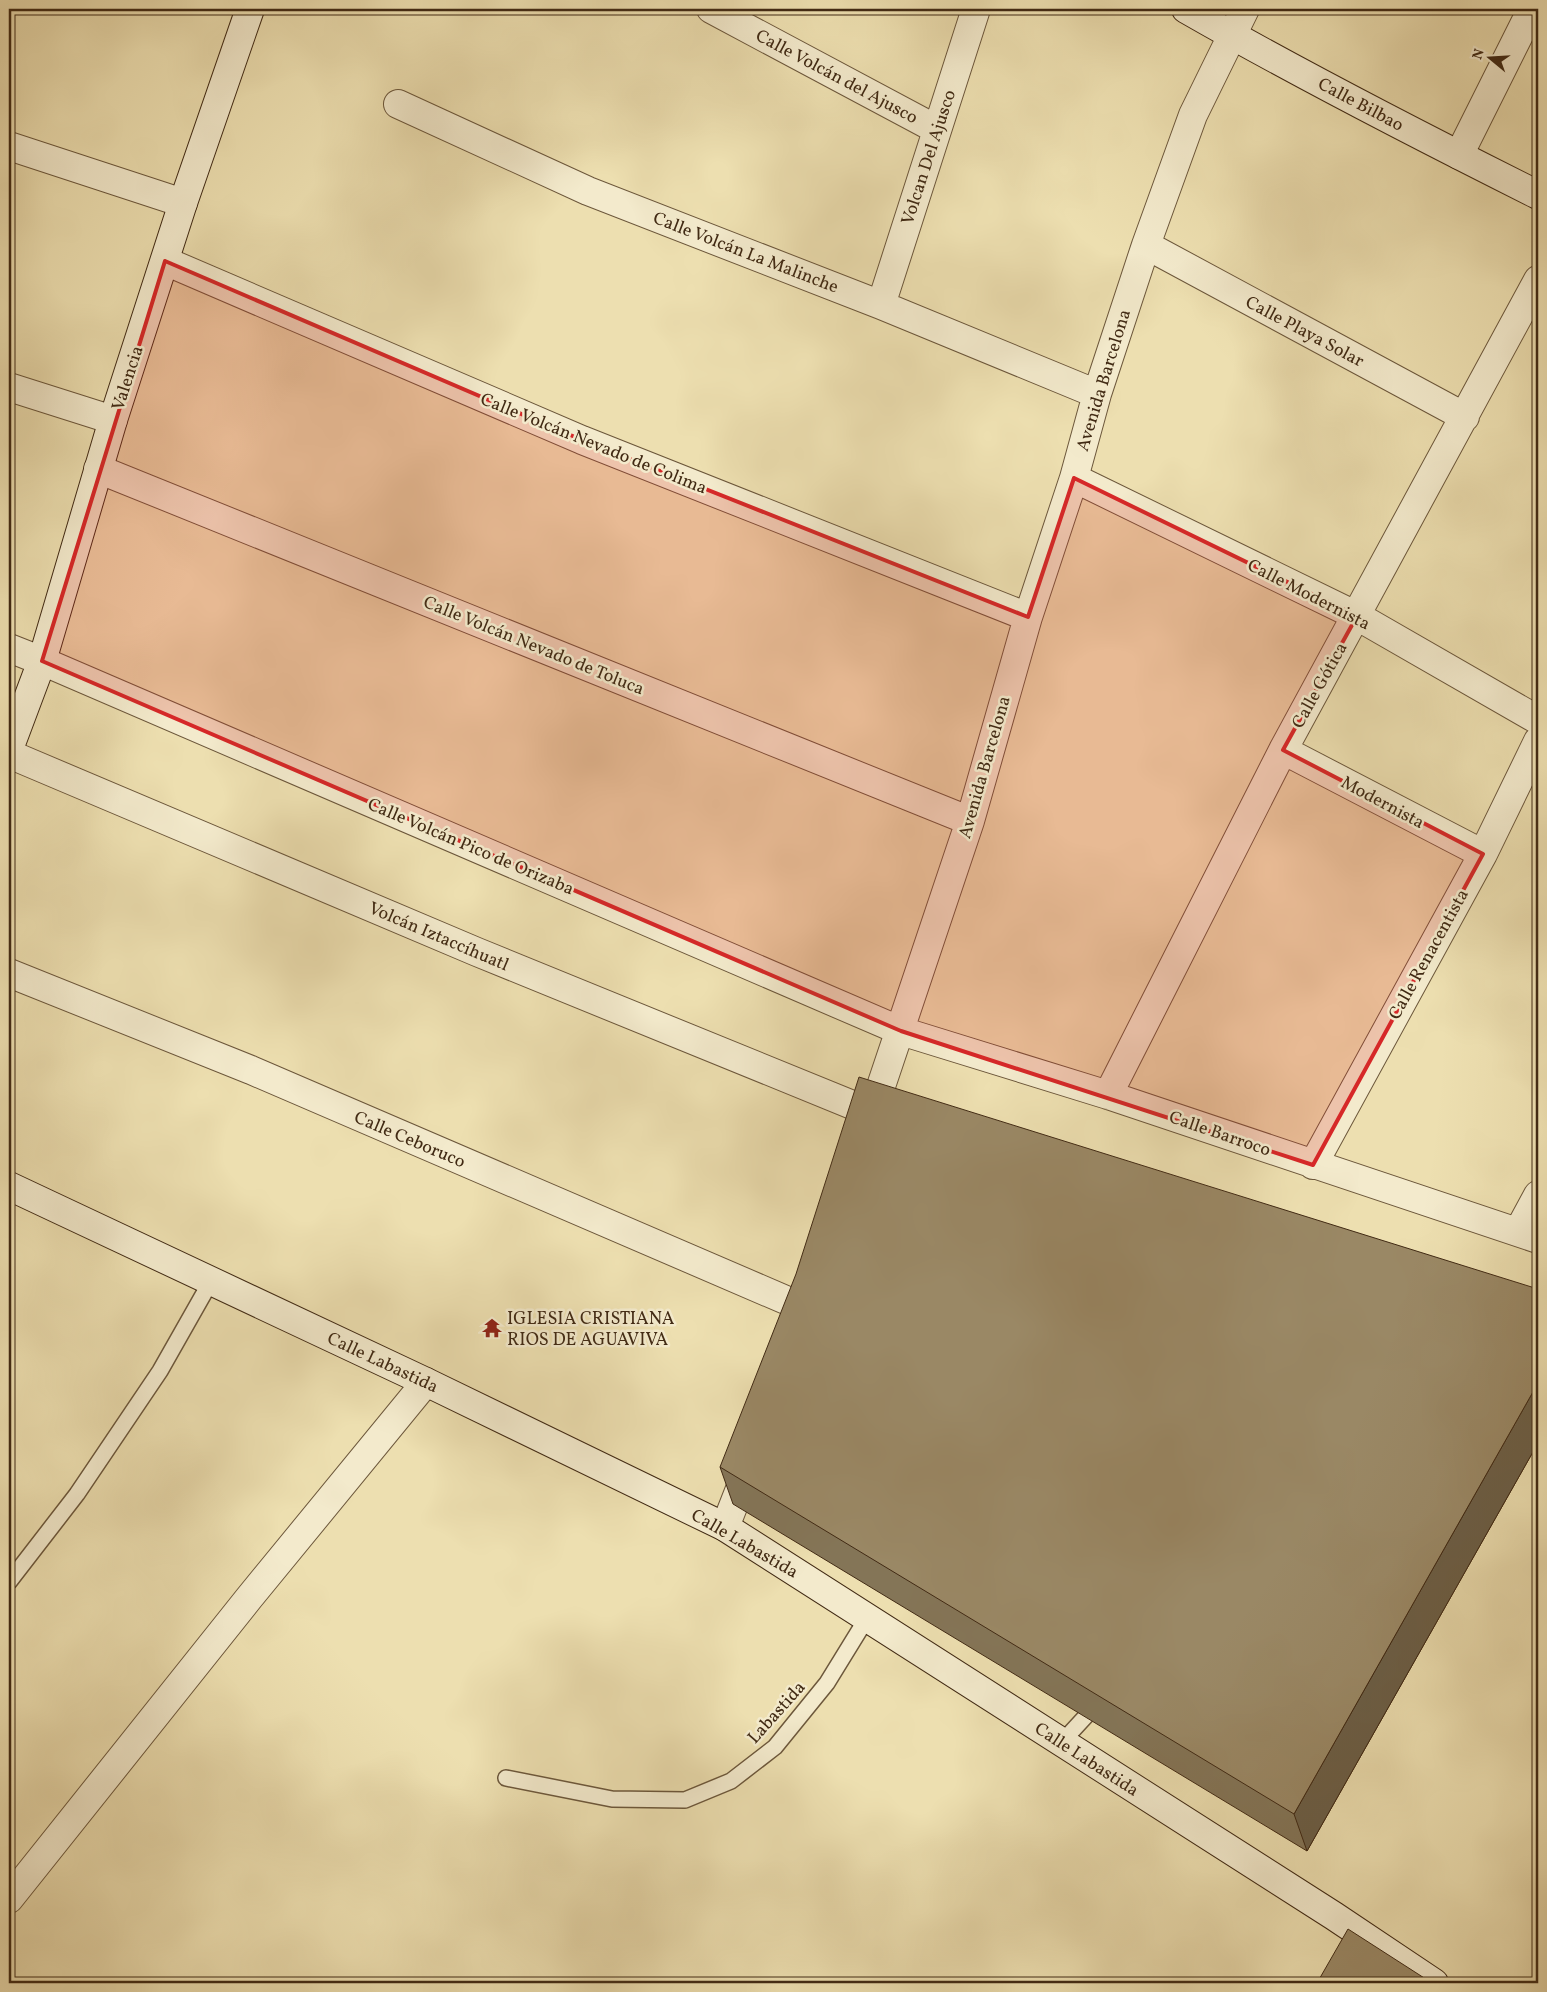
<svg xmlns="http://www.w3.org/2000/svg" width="1547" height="1992" font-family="Vollkorn,serif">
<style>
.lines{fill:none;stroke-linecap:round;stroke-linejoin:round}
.lane-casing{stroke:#6c573b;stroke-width:18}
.street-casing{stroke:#6c573b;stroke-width:30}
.secondary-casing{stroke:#412a14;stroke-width:30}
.lane{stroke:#f3eacc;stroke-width:15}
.street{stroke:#f3eacc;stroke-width:28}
.secondary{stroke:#f3eacc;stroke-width:28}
.wall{fill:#847557;stroke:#412a14}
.shaded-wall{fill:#6c5f47;stroke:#412a14}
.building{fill:#9a8865;stroke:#412a14}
.marked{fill:#d62828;fill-opacity:0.2;stroke:#d62828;stroke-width:4;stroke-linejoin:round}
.labels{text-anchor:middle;stroke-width:5;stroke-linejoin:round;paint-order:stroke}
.street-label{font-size:18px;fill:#412a14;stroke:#f3eacc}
.poi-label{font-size:18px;fill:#412a14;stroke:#f3eacc;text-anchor:start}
</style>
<rect width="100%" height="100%" fill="#eddfb0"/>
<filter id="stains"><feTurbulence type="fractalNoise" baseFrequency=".004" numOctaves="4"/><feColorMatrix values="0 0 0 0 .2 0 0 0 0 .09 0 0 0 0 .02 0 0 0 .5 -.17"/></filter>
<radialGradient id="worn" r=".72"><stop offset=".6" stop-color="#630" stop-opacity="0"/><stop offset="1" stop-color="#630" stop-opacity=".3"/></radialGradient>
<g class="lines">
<defs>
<path id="lane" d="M9,1582L77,1494L160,1371L211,1281
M1062,1742L1098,1703
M506,1778L612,1799L685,1800L731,1781L775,1747L827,1683L867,1618"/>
<path id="street" d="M711,9L936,129
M398,104L588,191L881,305L1097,394
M9,146L183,203
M1459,155L1532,9
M1146,245L1465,417
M165,261L582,440L1028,617
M881,305L976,9
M9,387L113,420
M98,469L970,821
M1074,478L1357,616L1538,720
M9,648L42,661L901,1031L1108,1095L1538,1239
M1283,750L1483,854
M9,754L477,952L872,1113
M9,973L251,1070L809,1310
M1108,1095L1283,750L1538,280
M870,1119L970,821L1028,617L1074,478L1097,394L1146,245L1193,115L1245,9
M1313,1165L1483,854L1538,741
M1518,1232L1538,1195
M725,1527L747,1471
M9,1899L249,1598L426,1382"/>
<path id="secondary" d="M1186,9C1301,75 1420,136 1538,195
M9,749L42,661L113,420L183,203L250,9
M9,1186L426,1382L725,1527L1334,1916L1434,1983"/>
</defs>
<!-- lane casing -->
<use href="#lane" class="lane-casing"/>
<!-- street casing -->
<use href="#street" class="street-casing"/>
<!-- secondary casing -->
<use href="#secondary" class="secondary-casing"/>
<!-- lane -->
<use href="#lane" class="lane"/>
<!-- street -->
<use href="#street" class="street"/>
<!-- secondary -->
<use href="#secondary" class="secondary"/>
</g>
<!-- wall -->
<path class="wall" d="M1538,1289V1443L1307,1851L733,1504L720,1467Z"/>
<!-- shaded-wall -->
<path class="shaded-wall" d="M1538,1383V1443L1307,1851L1294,1814Z"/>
<!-- building -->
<path class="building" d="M859,1077L1538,1289V1383L1294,1814L720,1467L796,1274Z
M1348,1929L1432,1983H1317Z"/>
<!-- marked area -->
<path class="marked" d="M165,261L582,440L1028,617L1074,478L1357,616L1283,750L1483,854L1313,1165L901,1031L42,661Z"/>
<!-- icons -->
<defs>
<symbol id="temple-bare" viewBox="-9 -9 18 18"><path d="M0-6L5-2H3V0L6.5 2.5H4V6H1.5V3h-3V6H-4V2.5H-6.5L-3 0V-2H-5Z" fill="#8f2418" stroke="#f3eacc" stroke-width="2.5" paint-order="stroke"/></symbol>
</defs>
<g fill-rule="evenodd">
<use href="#temple-bare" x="478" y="1314" width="28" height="28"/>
</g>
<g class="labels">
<!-- street labels -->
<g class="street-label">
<text transform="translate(837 76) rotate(28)" y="6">Calle Volcán del Ajusco</text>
<text transform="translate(1361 104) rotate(28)" y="6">Calle Bilbao</text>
<text transform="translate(928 157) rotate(-72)" y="6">Volcan Del Ajusco</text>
<text transform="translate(746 252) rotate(21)" y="6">Calle Volcán La Malinche</text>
<text transform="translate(1305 331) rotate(28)" y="6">Calle Playa Solar</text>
<text transform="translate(127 378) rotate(-72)" y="6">Valencia</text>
<text transform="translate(1103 380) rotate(-73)" y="6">Avenida Barcelona</text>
<text transform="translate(594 443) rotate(22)" y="6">Calle Volcán Nevado de Colima</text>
<text transform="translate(1309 594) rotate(27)" y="6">Calle Modernista</text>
<text transform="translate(534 645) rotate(22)" y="6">Calle Volcán Nevado de Toluca</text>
<text transform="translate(1319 685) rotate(-61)" y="6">Calle Gótica</text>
<text transform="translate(984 767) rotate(-74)" y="6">Avenida Barcelona</text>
<text transform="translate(1383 802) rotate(28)" y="6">Modernista</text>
<text transform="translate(471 846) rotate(23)" y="6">Calle Volcán Pico de Orizaba</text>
<text transform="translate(439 936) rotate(23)" y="6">Volcán Iztaccíhuatl</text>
<text transform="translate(1428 954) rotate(-61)" y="6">Calle Renacentista</text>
<text transform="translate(1220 1133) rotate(19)" y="6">Calle Barroco</text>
<text transform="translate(410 1139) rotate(23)" y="6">Calle Ceboruco</text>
<text transform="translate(383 1362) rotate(25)" y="6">Calle Labastida</text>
<text transform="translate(745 1543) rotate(30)" y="6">Calle Labastida</text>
<text transform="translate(776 1712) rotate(-48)" y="6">Labastida</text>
<text transform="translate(1087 1759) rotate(33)" y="6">Calle Labastida</text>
</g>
<!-- poi labels -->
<g class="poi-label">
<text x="507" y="1324">IGLESIA CRISTIANA<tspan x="507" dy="21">RIOS DE AGUAVIVA</tspan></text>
</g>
</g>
<!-- margin -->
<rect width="1547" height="1992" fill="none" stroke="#eddfb0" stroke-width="30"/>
<rect x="10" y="10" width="1527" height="1972" fill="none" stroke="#412a14" stroke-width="2.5"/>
<rect x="15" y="15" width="1517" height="1962" fill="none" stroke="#412a14"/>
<!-- north arrow -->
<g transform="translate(1490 58) rotate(288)" stroke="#f3eacc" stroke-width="4" paint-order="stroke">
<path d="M0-4L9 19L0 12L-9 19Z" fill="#412a14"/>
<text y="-8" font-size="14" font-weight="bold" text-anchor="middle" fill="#412a14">N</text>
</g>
<rect width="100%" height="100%" filter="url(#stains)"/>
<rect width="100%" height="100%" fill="url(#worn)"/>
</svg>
